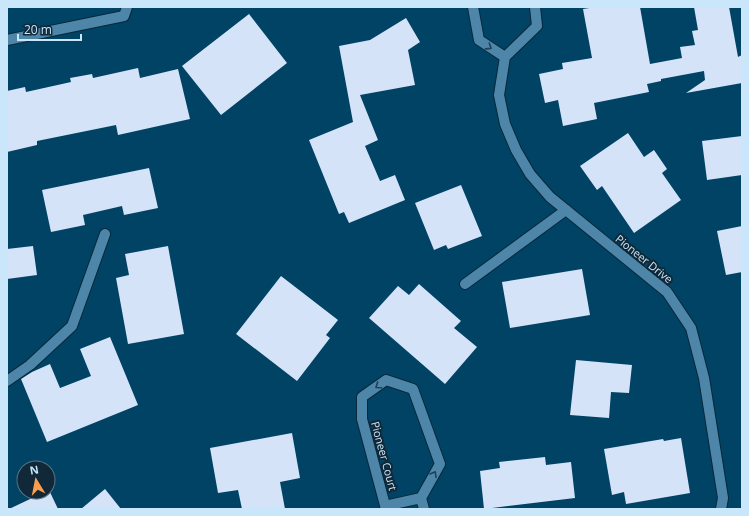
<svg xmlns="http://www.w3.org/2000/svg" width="749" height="516" font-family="'Open Sans',sans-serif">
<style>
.building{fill:#d5e3f8}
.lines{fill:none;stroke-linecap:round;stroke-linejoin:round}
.service-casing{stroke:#09283a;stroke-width:12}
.minor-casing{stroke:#09283a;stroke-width:12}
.service{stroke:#4e86aa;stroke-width:10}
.minor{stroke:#4e86aa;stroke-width:10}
.oneway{stroke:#204054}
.labels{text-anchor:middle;stroke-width:4;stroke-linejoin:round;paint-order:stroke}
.street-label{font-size:11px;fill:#c9e6fa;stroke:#102837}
</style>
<rect width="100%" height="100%" fill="#004364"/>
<!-- building -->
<path class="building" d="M596,7H640L650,64L682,58L680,47L695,45L692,31L698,30L694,7H729L738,57L742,55V83L686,93L705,80L704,71L661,79V81L647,84L649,92L594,103L597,119L563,126L558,100L545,103L539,74L563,69L562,63L592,58L583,9Z
M249,14L287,63L221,115L182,66Z
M406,18L420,42L408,50L415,85L360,95L378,140L365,146L380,181L395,175L405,200L349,223L344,212L339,214L309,140L353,122L339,46L370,40Z
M138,68L140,78L178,69L190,119L118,135L116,125L37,141V145L7,152V91L25,87L26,92L71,82L70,78L92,74L93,78Z
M628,133L644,157L654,150L667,169L662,173L681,200L634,233L602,186L597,190L580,166Z
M742,136V175L707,180L702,141Z
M149,168L158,208L124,215L122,206L83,215L85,225L51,232L42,190Z
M461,185L482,236L448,249L446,245L434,250L415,203Z
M742,226V272L726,275L717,231Z
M33,246L37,275L7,279V249Z
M168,246L184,334L128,344L116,278L129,275L125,254Z
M582,269L590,315L510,328L502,282Z
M281,276L338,320L326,335L330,338L297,381L236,334Z
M419,284L461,321L454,328L477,347L445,384L369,318L398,286L409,295Z
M110,337L138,405L47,442L21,379L32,372L50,364L60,388L91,376L80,349Z
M576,360L632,365L629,393L611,392L609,418L570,415Z
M292,433L300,478L280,482L285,509H242L238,490L218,493L210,448Z
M681,438L690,493L626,504L624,492L612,495L604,449L663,439L664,441Z
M545,457L546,465L571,462L575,498L484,509L480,471L500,468L499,462Z
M105,489L121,509H81Z
M48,490H49L58,509H9L45,492H48Z"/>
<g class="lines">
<defs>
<path id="service" d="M465,284L566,210
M7,381L30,365L72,326L105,234"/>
<path id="minor" d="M473,7L479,40L505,57
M535,7L537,26L505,57L499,95L505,124L516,150L530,174L550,197L667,292L691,328L704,378L723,498L721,509
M7,40L124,16L127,7
M385,506L421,498
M386,509L362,419V397L386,380L413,389L440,464L421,498L424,509"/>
</defs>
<!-- service casing -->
<use href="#service" class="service-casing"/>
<!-- minor casing -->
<use href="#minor" class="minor-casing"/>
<!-- service -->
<use href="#service" class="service"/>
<!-- minor -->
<use href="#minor" class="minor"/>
</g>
<!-- one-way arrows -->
<defs><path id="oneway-chevron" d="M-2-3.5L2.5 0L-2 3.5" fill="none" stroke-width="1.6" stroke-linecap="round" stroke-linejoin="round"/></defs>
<g class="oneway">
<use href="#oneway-chevron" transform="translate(489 47) rotate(33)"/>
<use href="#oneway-chevron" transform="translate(378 386) rotate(145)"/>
<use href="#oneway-chevron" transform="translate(434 474) rotate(-60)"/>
</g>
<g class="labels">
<!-- street labels -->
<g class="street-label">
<text transform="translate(644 259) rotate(39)" y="4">Pioneer Drive</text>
<text transform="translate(384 456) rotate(75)" y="4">Pioneer Court</text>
</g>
</g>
<!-- border -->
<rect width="749" height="516" fill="none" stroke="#c9e6fa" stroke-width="16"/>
<!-- north arrow -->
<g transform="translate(36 480) rotate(350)"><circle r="19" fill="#102837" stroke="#5a7485"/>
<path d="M0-3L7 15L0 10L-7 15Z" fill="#fb9e50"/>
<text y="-6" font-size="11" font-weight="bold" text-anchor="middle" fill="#c9e6fa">N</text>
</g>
<!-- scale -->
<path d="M18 34v6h63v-6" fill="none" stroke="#c9e6fa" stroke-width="2"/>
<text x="24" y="34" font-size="12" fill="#c9e6fa" stroke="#102837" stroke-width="3" paint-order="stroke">20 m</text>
</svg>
